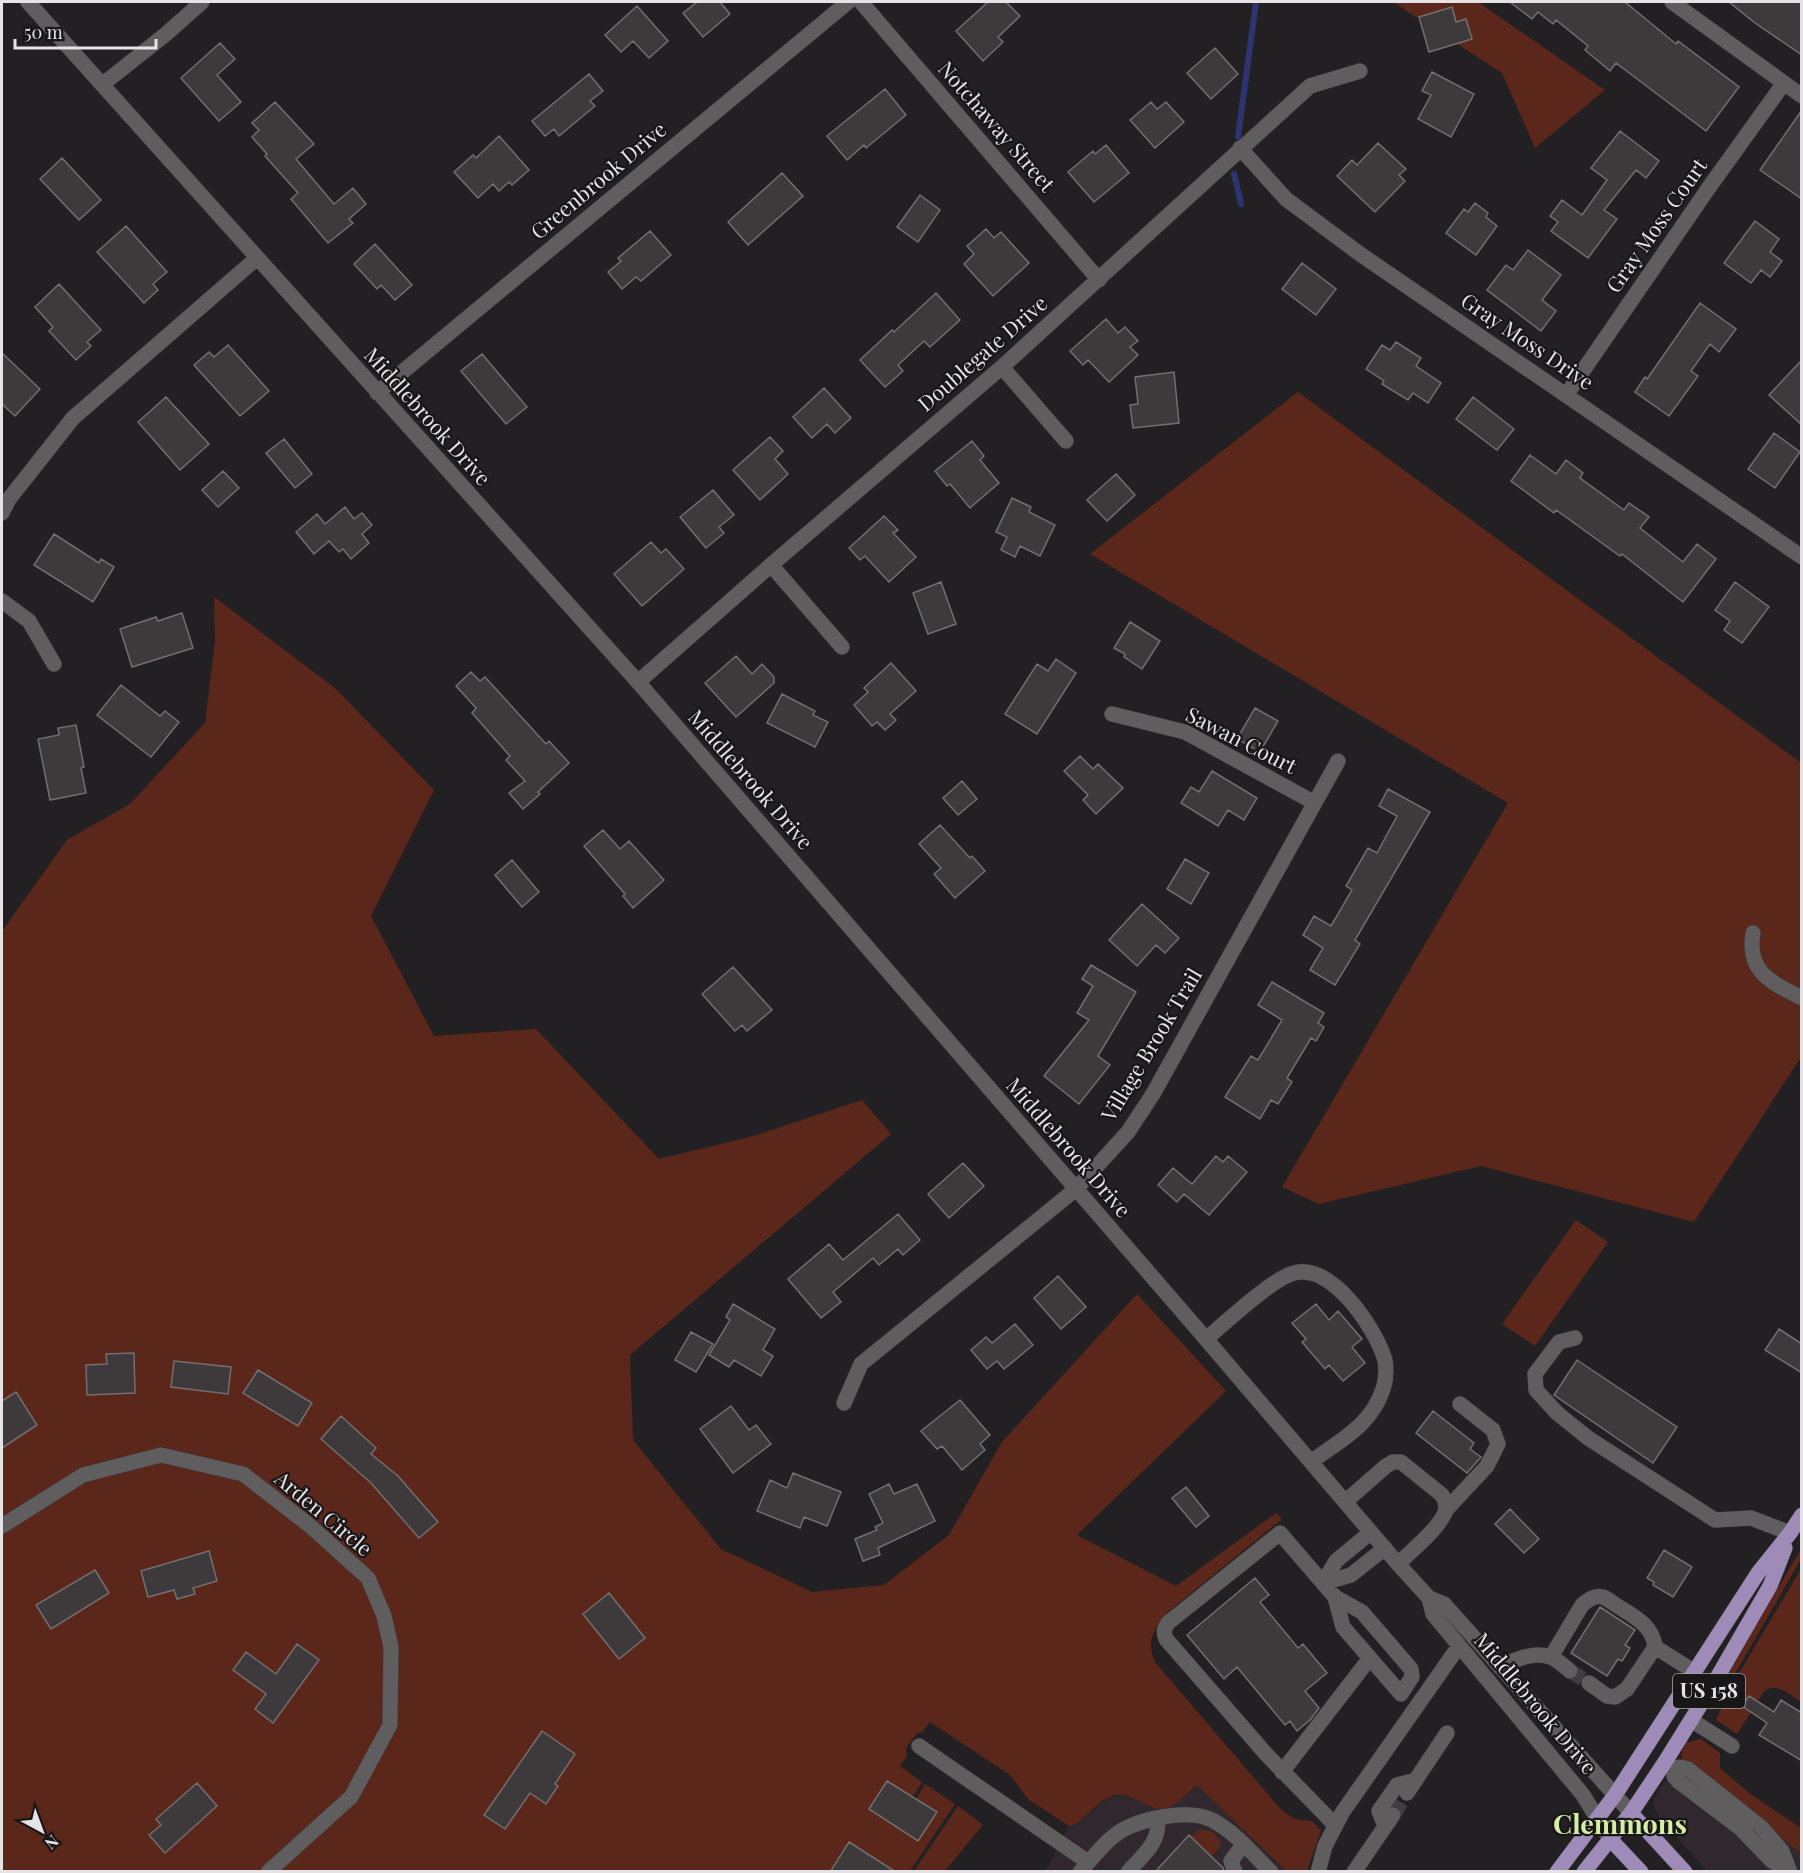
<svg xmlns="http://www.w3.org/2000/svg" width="1803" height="1873" font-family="'Playfair Display',serif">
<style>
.built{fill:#30282e}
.green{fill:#5c271b}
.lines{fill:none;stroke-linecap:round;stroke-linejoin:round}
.stream{stroke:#2c3570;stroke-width:6}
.building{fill:#3e3a3b;stroke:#736e6f;stroke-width:1.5}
.minor-tunnel{stroke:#3f3d3f;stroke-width:15;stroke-dasharray:15 8;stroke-linecap:butt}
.minor-casing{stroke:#3c3a3b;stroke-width:16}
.major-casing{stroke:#3c3a3b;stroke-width:16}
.minor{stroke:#605d5f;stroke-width:15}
.major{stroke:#9f8bb8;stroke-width:15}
.labels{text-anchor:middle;stroke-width:4.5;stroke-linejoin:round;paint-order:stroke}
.shield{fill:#191618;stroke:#a8a6a8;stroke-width:1.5}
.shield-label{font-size:20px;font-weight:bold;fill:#e5e3e5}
.street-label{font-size:21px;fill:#e5e3e5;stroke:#191618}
.district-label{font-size:27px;font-weight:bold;fill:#d4efa5;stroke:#191618}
</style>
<rect width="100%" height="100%" fill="#222022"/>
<!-- built -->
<path class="built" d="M1688,1754L1801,1841V1871H1707L1658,1816L1652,1803L1660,1788Z
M1197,1785L1286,1871L1045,1872L1069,1826L1076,1824L1109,1797L1129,1795L1152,1808L1172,1806Z"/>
<!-- green -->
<path class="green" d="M1393,2H1478L1605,90L1535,148L1502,73Z
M1298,392L1801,763V1057L1694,1222L1481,1166L1319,1204L1282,1187L1508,803L1090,554Z
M214,597L335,688L434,790L371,916L434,1036L536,1029L659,1159L757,1135L862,1100L891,1134L630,1355L633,1440L721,1549L812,1592L884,1585L949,1535L1002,1442L1137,1294L1226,1391L1077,1535L1176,1586L1276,1513L1282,1519L1169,1611C1155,1628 1145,1640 1155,1662L1278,1806C1288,1817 1297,1821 1312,1821L1321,1831L1307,1871H1286L1197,1785C1188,1792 1177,1805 1167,1808C1148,1815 1133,1787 1109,1797C1099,1802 1085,1817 1076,1824L1069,1826L1029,1800L1010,1775L930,1722L922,1732L917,1733L906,1748L907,1756L900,1766L922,1782L915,1794L911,1796L887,1781L869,1809L918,1841L937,1812L916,1799L925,1784L955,1804L910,1871H896L849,1842L830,1870L832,1872H2V931L67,840L130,804L205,723L215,641Z
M1576,1220L1608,1242L1535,1346L1502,1324Z
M1801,1549V1559L1716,1707L1711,1711V1703L1715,1695Z
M1801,1569V1702C1790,1695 1779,1683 1765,1690L1737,1734L1716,1720L1732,1685Z
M1701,1739L1720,1753V1768L1749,1793L1801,1828V1853L1684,1763L1681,1755L1685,1743Z
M958,1806L981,1823L982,1826L945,1871H914Z
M1206,1830L1213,1832L1221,1842L1219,1848L1211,1856L1191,1837L1197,1831Z"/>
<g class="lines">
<!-- stream -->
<path class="stream" d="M1238,137L1256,2
M1234,174L1241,204"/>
</g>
<!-- building -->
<path class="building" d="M697,2H720L730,14L703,37L683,13Z
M988,2H1006L1020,16L998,37L1003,42L983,61L956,31Z
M1510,2H1625L1676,44L1678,41L1739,87L1706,131L1616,63L1610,71L1585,50L1588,46L1556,20L1553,24L1538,12L1532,19Z
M1729,2H1802V55L1755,23Z
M637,6L668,41L649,58L633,41L621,52L605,35Z
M1452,7L1456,22L1466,19L1472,39L1429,52L1419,17Z
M220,43L235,59L217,75L241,102L219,121L181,78Z
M1215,48L1238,74L1211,99L1187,73Z
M1432,72L1474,94L1451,137L1418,119L1431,95L1422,91Z
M589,74L603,91L590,101L595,106L559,136L554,129L545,136L532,121Z
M885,89L906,115L866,148L864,145L847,160L827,136Z
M275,102L314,144L296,159L334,204L353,188L366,204L349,219L353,223L328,243L291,199L298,193L265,156L267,154L252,137L259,130L252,123Z
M1151,102L1157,109L1166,102L1184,122L1155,148L1130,120Z
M1802,110V199L1760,170Z
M1620,131L1659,161L1646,178L1636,170L1604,210L1617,219L1588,258L1551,231L1558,222L1550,216L1562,200L1582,215L1607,180L1591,168Z
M499,136L529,170L512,185L509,182L499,191L493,184L478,198L454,172L473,155L476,158Z
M1378,143L1406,169L1399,175L1405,181L1375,212L1337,176L1352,160L1357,165Z
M1106,145L1129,173L1094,202L1068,172L1093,151L1095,154Z
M62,158L101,200L79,220L40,179Z
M782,173L803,196L748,245L728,222Z
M920,195L940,210L918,242L897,227Z
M1475,203L1488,213L1486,217L1497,226L1476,255L1446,233L1464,209L1468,212Z
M1755,221L1779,239L1770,252L1782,261L1770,277L1761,270L1751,283L1724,263Z
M126,226L167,272L153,284L158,290L144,303L97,252Z
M986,229L994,238L1001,232L1029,263L993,296L964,264L974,254L967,246Z
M650,231L671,255L641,281L636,277L622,289L608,272L621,261L618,258Z
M375,244L412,285L395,300L381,285L377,289L354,264Z
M1528,250L1561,275L1542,300L1556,311L1541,331L1487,290L1506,265L1513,270Z
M1302,263L1336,289L1316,315L1282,289Z
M59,284L101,330L87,342L91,346L76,360L49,331L53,327L35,307Z
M936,293L960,320L930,347L924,341L898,365L903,371L885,387L860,360L892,330L894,332Z
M1700,303L1736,329L1719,352L1710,344L1691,371L1698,376L1669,416L1635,392L1645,377L1647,379Z
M1106,319L1118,333L1125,327L1138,341L1130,347L1138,355L1109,382L1088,360L1083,365L1070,351Z
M1396,342L1421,358L1416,366L1441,383L1428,403L1413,393L1408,400L1382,384L1384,381L1366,369L1382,345L1390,350Z
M228,345L269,391L240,416L194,365L209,352L214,357Z
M2,353L40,389L15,416L2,404Z
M482,354L527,407L506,424L461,371Z
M1802,360V425L1769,395Z
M1174,372L1179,423L1133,428L1130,405L1138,404L1135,377Z
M824,388L851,418L835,433L827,424L812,438L793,417Z
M166,397L209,444L180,470L138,422Z
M1473,397L1514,429L1497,450L1456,419Z
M1774,433L1800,452L1775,488L1748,469Z
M770,437L783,451L775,459L788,474L760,500L733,470Z
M284,439L312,474L295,488L266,453Z
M972,441L984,456L980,460L999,483L970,508L950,484L947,486L935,471Z
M1530,455L1556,474L1566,460L1583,473L1580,478L1624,510L1629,503L1649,517L1640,528L1683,562L1697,544L1716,559L1683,602L1622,554L1620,556L1556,510L1554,513L1511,481Z
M223,471L239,488L218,507L202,490Z
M1116,474L1135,495L1107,521L1087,500Z
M713,490L734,515L719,527L724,533L706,548L680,517Z
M1012,498L1031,507L1029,512L1055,525L1040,556L1020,546L1015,557L1001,550L1007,537L996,532Z
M345,507L354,519L362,513L372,525L362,534L369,543L351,559L343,549L339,552L329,541L314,554L296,532L317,514L325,524Z
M884,516L898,530L893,533L916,557L889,582L865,556L860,560L849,548Z
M54,534L99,563L101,559L114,567L93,602L34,565Z
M651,542L661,553L666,549L684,569L642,606L614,574Z
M941,582L956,624L928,634L913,593Z
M1735,582L1769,607L1742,643L1724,630L1730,621L1715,610Z
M182,613L193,648L132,667L120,629L156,617L158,621Z
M1130,622L1160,641L1142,669L1124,657L1125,654L1114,648Z
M736,656L752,674L762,664L774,677V683L736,717L705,683Z
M1056,659L1076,673L1037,734L1005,714L1037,664L1048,671Z
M891,663L916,691L890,714L896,720L885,730L877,722L872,726L854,705L868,692L864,688Z
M471,672L480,681L485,677L546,744L549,741L569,763L538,792L540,794L523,809L509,793L525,781L506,760L510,756L472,713L476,708L456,686Z
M121,685L160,716L165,711L179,722L151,757L97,715Z
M782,694L815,711L813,715L828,722L815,747L767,723Z
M1255,708L1278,721L1260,752L1237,739Z
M76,725L84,767L81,768L86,793L50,800L38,739L59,735L58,728Z
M1080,756L1093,769L1098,764L1123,788L1096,814L1083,800L1088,795L1064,771Z
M1212,771L1257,798L1244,820L1228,810L1218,826L1181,803L1191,787L1199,792Z
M962,781L977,799L958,815L943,798Z
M1388,789L1430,812L1355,940L1360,944L1335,985L1310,970L1323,948L1303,935L1314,916L1331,926L1352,890L1346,886L1368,848L1377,853L1397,816L1379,806Z
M940,825L970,858L972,856L985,871L955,898L934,874L941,868L919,844Z
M603,830L620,849L629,841L664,880L633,908L623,896L625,894L584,846Z
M1185,859L1209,873L1191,904L1167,889Z
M512,860L539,892L522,907L495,875Z
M1142,904L1179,938L1165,953L1156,945L1137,966L1109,940Z
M1091,965L1136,992L1098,1056L1110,1065L1079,1104L1044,1076L1089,1020L1077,1013L1093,986L1082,979Z
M733,967L772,1010L747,1031L742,1025L735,1031L702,994Z
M1272,982L1324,1013L1318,1023L1324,1027L1316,1041L1311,1038L1287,1078L1292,1082L1278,1104L1271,1100L1260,1119L1225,1097L1251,1056L1258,1060L1282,1020L1258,1005Z
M1216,1156L1223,1162L1228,1156L1247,1172L1209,1215L1184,1194L1177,1202L1158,1185L1173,1168L1192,1184Z
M963,1163L984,1186L949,1218L928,1194Z
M898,1214L920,1240L903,1255L898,1249L879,1265L873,1258L833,1292L841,1302L821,1318L788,1279L829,1244L843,1260Z
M1058,1276L1086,1307L1061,1329L1034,1298Z
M733,1304L775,1329L763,1350L773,1356L761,1376L734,1360L729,1367L709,1355L730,1320L726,1317Z
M1316,1304L1329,1320L1338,1311L1362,1339L1352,1347L1365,1363L1343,1381L1329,1365L1325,1369L1302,1342L1306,1339L1292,1323Z
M1015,1324L1033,1345L1004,1369L997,1361L987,1369L971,1350L986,1337L992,1343Z
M1779,1329L1802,1344V1373L1765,1350Z
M691,1332L713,1344L696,1372L675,1360Z
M134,1353L135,1393L87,1395L86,1365L107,1364L106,1354Z
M1577,1360L1677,1427L1653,1463L1554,1395Z
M174,1361L231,1367L228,1394L171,1387Z
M258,1370L312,1403L298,1426L243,1393Z
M16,1392L37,1425L2,1448V1401Z
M960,1400L990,1435L980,1444L985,1450L962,1470L942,1446L937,1449L921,1431Z
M731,1406L749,1430L756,1425L771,1444L733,1473L700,1429Z
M1433,1411L1474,1443L1470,1449L1481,1457L1467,1473L1416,1433Z
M341,1416L376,1448L371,1454L398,1476L438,1522L419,1538L371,1483L321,1439Z
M793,1473L841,1492L827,1526L804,1517L800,1528L757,1511L770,1480L787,1488Z
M889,1484L894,1494L917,1484L935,1521L878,1548L880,1555L863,1561L855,1539L877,1530L875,1527L883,1523L869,1494Z
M1186,1487L1209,1516L1196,1527L1172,1498Z
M1510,1509L1539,1539L1524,1553L1495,1524Z
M1664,1550L1692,1567L1673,1597L1653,1585L1654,1582L1647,1578Z
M209,1551L217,1581L193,1588L195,1594L177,1599L174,1590L148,1597L141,1571Z
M95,1570L109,1593L51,1629L36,1605Z
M1255,1578L1269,1595L1260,1602L1298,1648L1303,1644L1327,1673L1305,1691L1319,1708L1310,1720L1297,1731L1290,1721L1285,1725L1237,1667L1224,1679L1187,1635Z
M609,1593L645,1638L619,1659L583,1614Z
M1600,1607L1635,1630L1625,1645L1630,1648L1622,1661L1618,1659L1607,1676L1571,1653Z
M297,1644L319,1660L273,1723L255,1709L266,1694L233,1670L246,1652L276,1674Z
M1749,1696L1774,1712L1781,1700L1802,1713V1761L1759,1735L1767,1723L1742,1706Z
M542,1731L575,1754L555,1784L558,1786L546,1804L530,1793L505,1829L484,1815Z
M887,1781L937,1812L918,1841L869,1809Z
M197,1783L217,1806L165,1853L149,1835L161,1825L156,1819Z
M1189,1835L1223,1868L1224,1872H1155Z
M849,1842L896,1872H830Z"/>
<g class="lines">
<!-- minor-tunnel -->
<path class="minor-tunnel" d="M1570,1671L1589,1683
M1393,1815L1407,1793"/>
<defs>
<path id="minor" d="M28,2L638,682L1206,1339L1398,1564L1429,1598L1444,1604L1631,1813
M861,2L1099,280
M1672,2L1802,96
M103,84L166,34L202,2
M1240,148L1286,199L1360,254L1802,557
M1002,367L1066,441
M377,393L848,2
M1567,394L1710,186L1784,83
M2,513L9,499L73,418L257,258
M771,565L842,647
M2,601L29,621L54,664
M638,682L771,565L1002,367L1310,86L1360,71
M1112,714L1185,732L1315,803
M1753,933C1746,972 1772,983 1802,998
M1575,1338L1559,1342L1535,1374L1536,1390L1557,1413L1588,1438L1715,1520L1751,1518L1790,1533
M1206,1339C1225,1323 1273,1278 1294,1273C1332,1263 1374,1327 1384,1357C1387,1365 1386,1381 1383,1389C1371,1426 1340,1440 1311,1462
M844,1403L861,1364L1076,1189L1128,1132L1153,1094L1338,761
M1345,1502L1386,1466L1393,1462H1401L1442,1495L1445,1501L1446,1510
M2,1526L83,1475L161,1455L243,1474L309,1525L368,1578L384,1616L391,1647L390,1725L351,1797L268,1872
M1371,1532L1336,1561L1323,1583L1351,1575L1385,1548
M1398,1564C1412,1550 1440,1528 1446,1510L1487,1466L1498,1444L1493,1430L1460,1404
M1429,1598L1433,1614L1583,1795L1610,1839
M1551,1657L1582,1605C1588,1600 1594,1595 1603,1597C1608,1599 1614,1604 1619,1607C1635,1617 1653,1626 1655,1647
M1500,1667C1515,1660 1533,1651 1550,1657C1557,1659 1564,1666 1570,1671
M1589,1683L1607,1696L1615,1697L1627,1689L1655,1647L1695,1672
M1691,1720L1732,1746
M919,1746L1088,1862
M1665,1762L1673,1769L1680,1767L1688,1769L1761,1827L1782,1851L1790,1872
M1673,1769L1674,1776L1678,1781L1740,1828L1772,1861L1790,1872
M1282,1772L1370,1658
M1407,1793L1447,1733
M1335,1825L1266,1754L1166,1639C1163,1632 1164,1628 1169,1622L1280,1533L1335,1597L1362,1612L1411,1669L1412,1677L1401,1694L1343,1627L1335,1597
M1385,1826L1379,1811L1397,1785L1416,1780
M1080,1872C1091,1860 1102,1845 1115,1835C1136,1819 1188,1808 1212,1820C1235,1832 1253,1854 1271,1872
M1128,1872C1144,1854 1159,1844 1158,1819
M1235,1872L1231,1861L1243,1845
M1318,1872L1325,1846L1342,1813L1459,1646
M1354,1872L1393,1815"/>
<path id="major" d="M1631,1813L1685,1872
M1610,1839L1641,1872
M1557,1872L1615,1795L1758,1573L1790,1533L1802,1515
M1584,1872L1631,1813L1665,1762L1714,1683L1770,1586L1785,1548"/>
</defs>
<!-- minor casing -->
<use href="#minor" class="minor-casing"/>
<!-- major casing -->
<use href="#major" class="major-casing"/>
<!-- minor -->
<use href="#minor" class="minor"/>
<!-- major -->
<use href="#major" class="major"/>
</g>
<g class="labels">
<!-- shield labels -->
<rect class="shield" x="1673" y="1674" width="72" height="34" rx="4.5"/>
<g class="shield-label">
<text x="1709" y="1698">US 158</text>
</g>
<!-- street labels -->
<g class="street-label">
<text transform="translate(996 127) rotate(49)" y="7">Notchaway Street</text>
<text transform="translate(599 181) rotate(-40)" y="7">Greenbrook Drive</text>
<text transform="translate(1657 226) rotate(-55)" y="7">Gray Moss Court</text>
<text transform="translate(1527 342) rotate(34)" y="7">Gray Moss Drive</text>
<text transform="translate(983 354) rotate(-41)" y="7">Doublegate Drive</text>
<text transform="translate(427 417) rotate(48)" y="7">Middlebrook Drive</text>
<text transform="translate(1241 741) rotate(27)" y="7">Sawan Court</text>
<text transform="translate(750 780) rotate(49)" y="7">Middlebrook Drive</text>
<text transform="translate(1152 1045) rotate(-59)" y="7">Village Brook Trail</text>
<text transform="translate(1068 1148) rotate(49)" y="7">Middlebrook Drive</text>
<text transform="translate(323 1514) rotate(40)" y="7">Arden Circle</text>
<text transform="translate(1535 1704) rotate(50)" y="7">Middlebrook Drive</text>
</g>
<!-- district labels -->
<g class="district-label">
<text x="1620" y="1834">Clemmons</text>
</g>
</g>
<!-- border -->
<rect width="1803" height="1873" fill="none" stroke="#e5e3e5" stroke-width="6"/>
<!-- north arrow -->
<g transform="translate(42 1831) rotate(139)" stroke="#191618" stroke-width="4.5" paint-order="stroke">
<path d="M0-4.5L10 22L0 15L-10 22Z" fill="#e5e3e5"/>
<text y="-9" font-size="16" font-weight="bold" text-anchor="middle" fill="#e5e3e5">N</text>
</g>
<!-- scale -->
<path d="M15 39v9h141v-9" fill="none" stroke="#e5e3e5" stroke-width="3"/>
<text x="24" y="39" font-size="18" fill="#e5e3e5" stroke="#191618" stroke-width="4.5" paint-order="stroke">50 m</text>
</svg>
